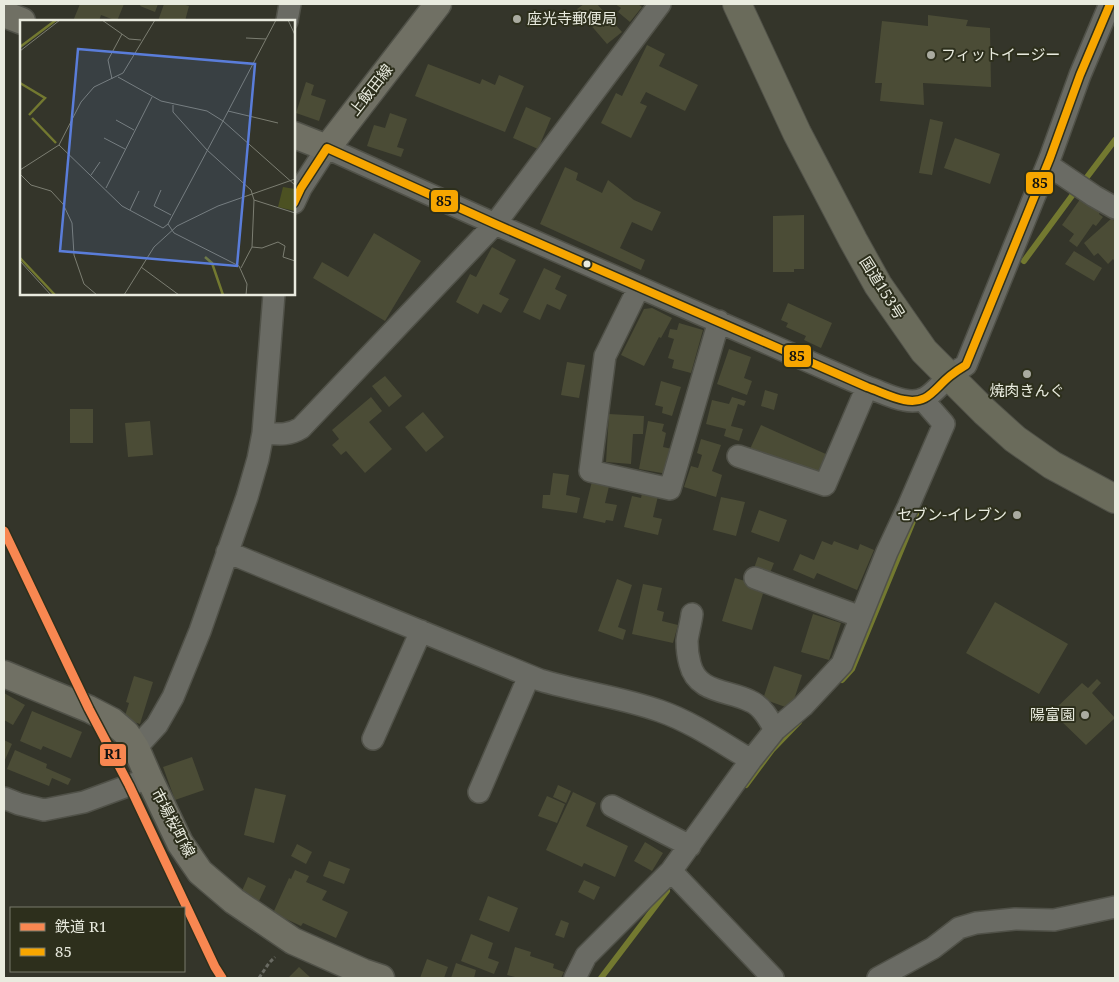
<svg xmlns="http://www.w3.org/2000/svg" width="1119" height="982" font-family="'Noto Serif','Noto Sans JP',serif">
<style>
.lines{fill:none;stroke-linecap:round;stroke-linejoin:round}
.stream{stroke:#737930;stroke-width:6}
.building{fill:#4b4c36}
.minor-casing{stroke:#505148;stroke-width:24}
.major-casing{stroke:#505148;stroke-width:29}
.highway-casing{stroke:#505148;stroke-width:30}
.path{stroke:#696a62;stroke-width:3;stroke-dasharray:4 2.5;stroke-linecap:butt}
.minor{stroke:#6a6b64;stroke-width:21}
.major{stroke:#707064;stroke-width:26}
.highway{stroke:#6a6b5b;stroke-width:28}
.bus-1-casing{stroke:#2d2f1c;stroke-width:11}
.bus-1{stroke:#f7a600;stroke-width:8}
.rail-1-casing{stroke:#2d2f1c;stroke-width:12}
.rail-1{stroke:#f88751;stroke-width:9}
.poi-dot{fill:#aaaba0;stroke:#2d2f1c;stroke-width:2}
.bus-dot{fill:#e9ebdf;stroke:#2d2f1c;stroke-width:2}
.labels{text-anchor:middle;stroke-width:4;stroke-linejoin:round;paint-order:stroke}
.poi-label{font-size:15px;fill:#e9ebdf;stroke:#2d2f1c;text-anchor:start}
.street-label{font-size:15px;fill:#e9ebdf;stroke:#2d2f1c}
.inset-river{fill:none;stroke:#737930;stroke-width:2.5}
.inset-road{fill:none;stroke:#7c7e72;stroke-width:1}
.view{fill:#5a7dda;fill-opacity:0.15;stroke:#5a7dda;stroke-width:2.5}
.inset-edge{fill:none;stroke:#e9ebdf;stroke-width:2.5}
.line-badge{stroke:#2d2f1c;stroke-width:2}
.pale-badge-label{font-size:14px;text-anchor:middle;font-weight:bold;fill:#111}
</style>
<rect width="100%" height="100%" fill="#34352a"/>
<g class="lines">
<!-- stream -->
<path class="stream" d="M1084,181L1115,140
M1024,261L1074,193
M842,680L852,669L916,514
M746,785L772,750L799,722
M601,978L667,891"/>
</g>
<!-- building -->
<path class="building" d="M80,4H124L117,21L101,15L99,21H73Z
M141,4H158L155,12L140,6Z
M164,4H182L189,6L185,21H158Z
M584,4H597L622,32L607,44L577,9Z
M615,4H638L642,7L630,22L618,12L621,8Z
M928,15L968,20L966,26L990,28L991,87L923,83L924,105L880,101L882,83H875L882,21L928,26Z
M647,45L665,54L659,66L698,85L685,111L646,92L640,103L647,106L631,138L601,123L616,93L622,96Z
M428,64L480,84L482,79L495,85L499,75L524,86L505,132L415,96Z
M306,82L314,85L311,95L326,100L319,121L296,113Z
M526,107L551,118L538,149L513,138Z
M390,113L407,119L397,147L404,149L401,157L367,146L374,125L385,128Z
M930,119L943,122L932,175L919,173Z
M955,138L1000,154L990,184L944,168Z
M565,167L578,173L576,180L602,193L608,180L634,200L661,212L652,231L632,222L620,248L645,260L641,270L540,224Z
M1081,198L1100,211L1099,214L1103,217L1096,226L1093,224L1077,247L1069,241L1074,234L1062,225Z
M804,215V269H794V272H773V216Z
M1112,218L1115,222V262L1113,259L1108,264L1098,253L1094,256L1084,243Z
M374,233L421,261L385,321L313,278L322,262L348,277Z
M492,247L516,260L499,294L509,299L501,313L483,304L478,314L456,302L470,274L476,277Z
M1074,251L1102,268L1094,281L1065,264Z
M544,268L561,276L555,289L567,295L560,310L547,304L540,320L523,312Z
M788,303L832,323L821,348L804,340L806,336L786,327L788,323L781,320Z
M652,308L672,318L661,338L659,337L644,366L621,355L644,309Z
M679,323L703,330L691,373L672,368L674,360L668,358L674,339L668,337L670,329L677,330Z
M729,349L751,357L744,378L752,381L747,395L717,384Z
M567,362L585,365L579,398L561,395Z
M385,376L402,396L389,407L372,386Z
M661,381L681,387L672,416L662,413L663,407L655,405Z
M765,390L778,394L774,410L761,406Z
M371,397L382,411L369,422L392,449L365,473L346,451L341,455L332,445L339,439L332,430Z
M732,397L746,401L744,406L738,404L731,426L743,429L739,441L724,436L726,429L706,424L712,400L729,404Z
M70,409H93V443H70Z
M423,412L444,437L426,452L405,427Z
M609,414L644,416L643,434H633L631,464L606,462Z
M150,421L153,455L128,457L125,423Z
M648,421L664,424L662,431L666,433L663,447L672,449L667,474L639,469Z
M761,425L828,455L818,479L750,449Z
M701,439L721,445L712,471L722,475L716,497L684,487L691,466L698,468L702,455L697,453Z
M553,473L569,475L566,495L580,498L577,513L542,508L543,495H550Z
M593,477L610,482L605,503L617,505L613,521L606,520L605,523L583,518Z
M643,488L659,492L653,517L662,519L658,535L624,527L632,496L641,498Z
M721,497L745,502L736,536L713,530Z
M759,510L787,520L779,542L751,532Z
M822,541L832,545L834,541L858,550L860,544L874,550L857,590L817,573L814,579L793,570L800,554L814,560Z
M758,557L774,563L768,578L753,571Z
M735,578L765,587L752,630L722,621Z
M617,579L632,585L618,627L626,630L623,640L598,631Z
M643,584L662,588L657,610L664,612L662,621L678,625L673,643L632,634Z
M995,602L1068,644L1039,694L966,653Z
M813,614L841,623L829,660L801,652Z
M774,666L802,675L791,709L763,699Z
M134,676L153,682L140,724L124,719L129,703L126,702Z
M1097,679L1101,683L1092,693L1115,718L1086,745L1058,718L1056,719L1051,713L1082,683L1088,688Z
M4,693L25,705L13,725L4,720Z
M32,711L82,732L71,758L43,746L41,750L20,741Z
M4,740L12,744L4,762Z
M15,750L47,764L46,768L71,779L68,785L52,778L49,786L7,769Z
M192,757L204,790L175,800L163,767Z
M558,785L571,791L566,803L553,797Z
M255,788L286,795L274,843L244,835Z
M573,792L596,803L586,826L628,846L615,877L584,863L582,867L546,850Z
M547,796L565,804L557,823L538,816Z
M645,842L663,853L652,871L634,861Z
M297,844L312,852L306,864L291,856Z
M329,861L350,869L344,884L323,876Z
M295,870L309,876L306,882L327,891L322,900L348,912L336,938L303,923L301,926L273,913L289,878L291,879Z
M248,877L266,886L259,901L241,893Z
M584,880L600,887L594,900L578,892Z
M488,896L518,908L509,932L479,920Z
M561,920L569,923L564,938L555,935Z
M471,934L493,943L488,958L499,962L494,974L461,961Z
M515,947L531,952L530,956L554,964L553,968L564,972L561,978H514L515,977L507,975Z
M427,959L448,967L444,978H420Z
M456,963L476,970L474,978H451Z
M299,967L311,978H288Z"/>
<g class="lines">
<defs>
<path id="minor" d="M287,21L290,4
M1047,166L1054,169L1094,196L1115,208
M294,203L301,188L327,148L495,224L867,387C879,391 892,398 904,400C928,405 934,389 950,376C955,372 961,368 966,365L1050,158L1080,75L1110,4
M639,287L605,356L590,471L670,489L719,321
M263,433C278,434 288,436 301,428L495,224L660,4
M738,456L825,485L867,387
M227,552L540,680C579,692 621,697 660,711C692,722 722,743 751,760
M755,578L861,617
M692,614C691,623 688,632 687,641C687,649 688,657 690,664C697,693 728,690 750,701C762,706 769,719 775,730
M373,739L421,631
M136,748L157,725L173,697L200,631L247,497L258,459L263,433L274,294
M479,792L529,676
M4,798L19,804L44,810L84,802L149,778
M612,806L690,846
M671,871L773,978
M575,978L586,956L671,871L751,760L775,730L803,706L842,664L887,552L908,507L944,424L923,400
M878,978L933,948L959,928L976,923L1015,919L1054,920L1115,907"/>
<path id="major" d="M4,14L22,21
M294,135L327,148L438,4
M4,674L89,709L112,721L126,733L136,748L149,778L180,843L200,872L234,901L293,941L363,972L381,978"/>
<path id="highway" d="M737,4L797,133L853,240L878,285L924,351L984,411L1015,439L1052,465L1115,499"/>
</defs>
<!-- minor casing -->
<use href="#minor" class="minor-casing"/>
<!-- major casing -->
<use href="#major" class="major-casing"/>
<!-- highway casing -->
<use href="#highway" class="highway-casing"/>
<!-- path -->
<path class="path" d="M259,978L269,963L275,957"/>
<!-- minor -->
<use href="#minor" class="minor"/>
<!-- major -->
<use href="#major" class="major"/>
<!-- highway -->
<use href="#highway" class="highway"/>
<defs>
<path id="bus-1" d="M294,203L301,188L327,148L495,224L867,387C879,391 892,398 904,400C928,405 934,389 950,376C955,372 961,368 966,365L1050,158L1080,75L1110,4"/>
</defs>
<!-- bus-1 casing -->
<use href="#bus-1" class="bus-1-casing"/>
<!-- bus-1 -->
<use href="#bus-1" class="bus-1"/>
<defs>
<path id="rail-1" d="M4,531L89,709L129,785L215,967L222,978"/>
</defs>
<!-- rail-1 casing -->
<use href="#rail-1" class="rail-1-casing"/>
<!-- rail-1 -->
<use href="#rail-1" class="rail-1"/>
</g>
<!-- markers -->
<g class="poi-dot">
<circle cx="517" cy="19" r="5"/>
<circle cx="931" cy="55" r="5"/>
<circle cx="1027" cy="374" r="5"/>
<circle cx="1017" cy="515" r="5"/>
<circle cx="1085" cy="715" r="5"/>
</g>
<circle class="bus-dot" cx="587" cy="264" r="4.5"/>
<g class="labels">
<!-- poi labels -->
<g class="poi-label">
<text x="527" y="24">座光寺郵便局</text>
<text x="941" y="60">フィットイージー</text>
<text x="1027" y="396" text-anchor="middle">焼肉きんぐ</text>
<text x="1007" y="520" text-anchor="end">セブン-イレブン</text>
<text x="1075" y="720" text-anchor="end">陽富園</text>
</g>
<!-- street labels -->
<g class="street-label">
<text transform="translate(371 90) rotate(-52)" y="5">上飯田線</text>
<text transform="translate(882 288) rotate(58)" y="5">国道153号</text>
<text transform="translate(173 823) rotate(62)" y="5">市場桜町線</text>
</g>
</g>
<!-- overview -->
<g transform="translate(20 20)">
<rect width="275" height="275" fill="#34352a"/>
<path d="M263,167L275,169V191L258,187Z" fill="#4c5122"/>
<path class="inset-river" d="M0,27L36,0M0,63L25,78L9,95M12,98L36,123M185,237L192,243L203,275M0,238L35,275"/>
<path class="inset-road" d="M82,0L109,19L121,20M256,0L203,101L275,165M268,0L275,15M226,18L246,19M0,31L40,0M98,57L141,81L187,91L203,101L148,204L154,213L219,246L227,264L226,275M92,59L88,40L102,14M153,85V92L187,130L231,170L234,180L232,227L221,248M208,91L258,103M96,100L114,110M84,118L105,129M39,125L102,186L143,208L148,204M0,150L39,125L61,82L74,67L103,53L135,0M0,154L11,165L31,171L43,184L52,203L54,235L64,264L77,275M71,155L80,142M86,168L132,77M141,170L134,186L151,195M234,180L275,193M110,190L119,171M232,227L242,228L258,222L265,226L263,237L275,241M0,241L31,275M121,247L159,275M104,275L134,227L157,206L198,186L275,159"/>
<path class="view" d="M58,29L235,44L217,246L40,231Z"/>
<rect width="275" height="275" class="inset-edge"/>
</g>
<g class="line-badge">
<rect x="1025" y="171" width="29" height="24" rx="5" fill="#f7a600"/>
<rect x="430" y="189" width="29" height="24" rx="5" fill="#f7a600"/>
<rect x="783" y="344" width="29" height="24" rx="5" fill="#f7a600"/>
<rect x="99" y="743" width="28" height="24" rx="5" fill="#f88751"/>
</g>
<g class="pale-badge-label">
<text x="1040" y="188">85</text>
<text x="444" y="206">85</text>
<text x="797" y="361">85</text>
<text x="113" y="759">R1</text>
</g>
<!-- border -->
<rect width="1119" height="982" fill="none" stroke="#e9ebdf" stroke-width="10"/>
<!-- legend -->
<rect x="10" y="907" width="175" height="65" fill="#2d2f1c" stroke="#787a6a"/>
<rect x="20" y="923" width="25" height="8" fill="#f88751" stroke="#787a6a"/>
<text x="55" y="932" font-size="15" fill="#e9ebdf">鉄道 R1</text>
<rect x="20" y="948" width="25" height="8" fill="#f7a600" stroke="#787a6a"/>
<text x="55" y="957" font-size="15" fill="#e9ebdf">85</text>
</svg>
